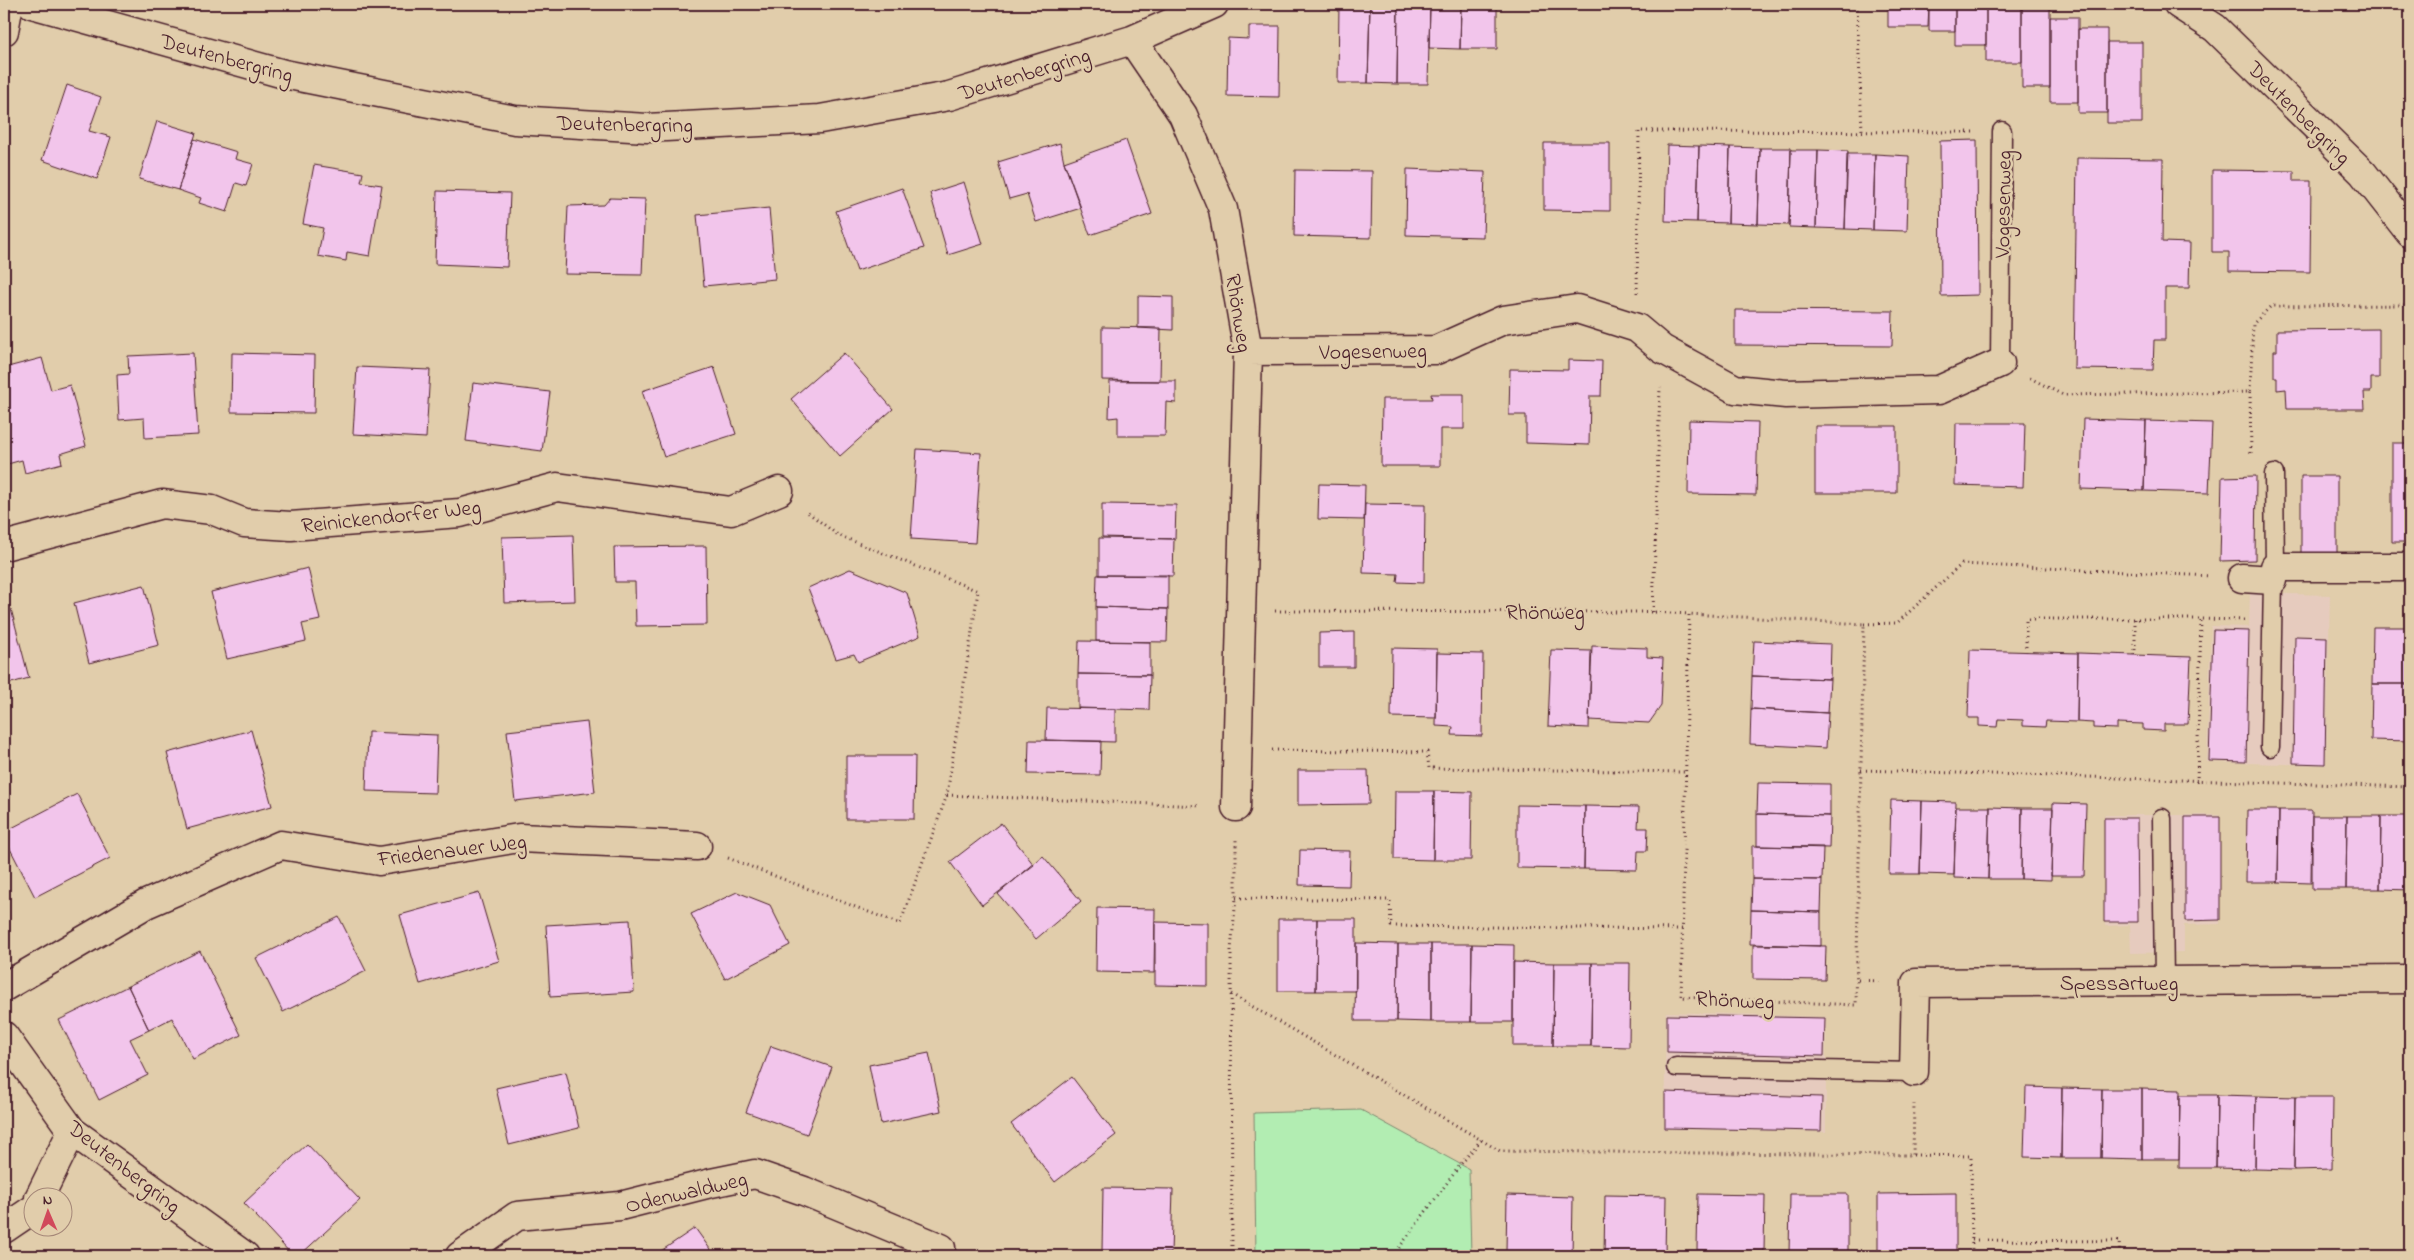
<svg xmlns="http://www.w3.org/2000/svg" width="2414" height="1260" font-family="'Indie Flower',sans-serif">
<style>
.built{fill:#e6cbbe}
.green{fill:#b2edb2;stroke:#7e866e}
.building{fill:#f2c5eb;stroke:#4a1f2b}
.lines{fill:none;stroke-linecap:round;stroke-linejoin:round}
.service-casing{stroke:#4a1f2b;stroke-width:21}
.minor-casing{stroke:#4a1f2b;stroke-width:31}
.path{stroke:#4a1f2b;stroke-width:3;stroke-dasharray:1 4;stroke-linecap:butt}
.service{stroke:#e1cdab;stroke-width:18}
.minor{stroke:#e1cdab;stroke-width:28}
.labels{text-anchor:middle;stroke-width:5;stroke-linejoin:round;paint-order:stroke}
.street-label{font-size:22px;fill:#4a1f2b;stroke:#e1cdab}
</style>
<rect width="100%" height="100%" fill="#e1cdab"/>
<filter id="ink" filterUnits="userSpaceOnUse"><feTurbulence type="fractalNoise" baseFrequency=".02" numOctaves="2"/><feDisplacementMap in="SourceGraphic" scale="10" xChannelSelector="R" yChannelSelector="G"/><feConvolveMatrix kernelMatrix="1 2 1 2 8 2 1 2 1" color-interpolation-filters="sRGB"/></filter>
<g filter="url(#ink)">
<!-- built -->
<path class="built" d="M2250,593L2330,595L2326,765L2207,762L2211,626L2249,627Z
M2104,815H2219L2220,924L2184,925V952L2131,953L2130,925L2105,926Z
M1666,1012L1826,1017V1132L1664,1129Z"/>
<!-- green -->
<path class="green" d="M1361,1110L1469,1169L1471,1256H1256L1254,1113Z"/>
<!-- building -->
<path class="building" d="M1339,4H1370L1368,83H1338Z
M1370,4H1398L1397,84L1368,83Z
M1398,4H1430L1428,84H1397Z
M1430,4H1461L1460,49L1429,48Z
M1461,4H1497V49H1460Z
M1888,4H1929L1928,27H1888Z
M1929,4H1955V31H1929Z
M1955,4H1986V45H1955Z
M1986,4H2022V62H1986Z
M2022,4H2050V88H2022Z
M2050,17H2078V102H2050Z
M1249,26H1280L1279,97L1227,96L1228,38L1249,39Z
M2078,29H2107V113H2078Z
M2107,42H2142V123H2107Z
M67,85L101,97L89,131L111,137L97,179L42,160Z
M157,121L196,133L178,190L139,179Z
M194,139L237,152L235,159L253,164L246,186L236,183L227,212L199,203L201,198L178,190Z
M1126,140L1152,214L1090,235L1064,162Z
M1977,140L1978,295L1941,296L1940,141Z
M1060,143L1064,162L1081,208L1036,222L1027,194L1009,199L998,162Z
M1544,143H1610V211L1544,210Z
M1667,145L1699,146L1697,222L1665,221Z
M1699,146L1730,147L1728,223L1697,222Z
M1730,147L1760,148L1758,224L1728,223Z
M1760,148H1791L1789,225L1758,224Z
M1791,150H1818L1816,228L1789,227Z
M1818,150L1848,151L1845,229L1816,228Z
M1847,154H1875L1873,230L1845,229Z
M1875,154L1909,156L1907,231L1873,230Z
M2077,158L2163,159L2162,242L2190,243L2189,288H2165V340H2154L2153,370L2074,369Z
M314,165L363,173L361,182L382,185L370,256L347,252L346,261L318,256L323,228L303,224Z
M1407,169L1485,172L1483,237L1406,235Z
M1295,170L1372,171L1371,238L1294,236Z
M2212,170L2294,171V181H2311L2310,272L2229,271V252H2212Z
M964,182L983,244L948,255L930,193Z
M902,188L924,248L857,271L836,211Z
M437,191L510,193L507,267L435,264Z
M610,198L645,199L642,275L565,274L568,206L604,205Z
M769,208L775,279L704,286L697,215Z
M1138,296L1173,297V330L1138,328Z
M1735,310L1893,311L1892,346L1735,345Z
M1102,327L1161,328L1160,381L1102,380Z
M2379,329V378H2371V392H2364L2365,409H2287L2286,389L2277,390V377H2274V351H2277V330Z
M193,353L198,435L145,438L144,418L119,420L117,375L129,374L128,356Z
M232,353L315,355L314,413L231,412Z
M844,353L893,409L840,456L791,399Z
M42,358L51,390L70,385L86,446L60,454L62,463L25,473L22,460L4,465V368Z
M1568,360L1602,361L1601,396H1590L1589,445L1526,443V415H1509L1510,369L1568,370Z
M357,367L430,370L426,438L353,434Z
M714,367L736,434L664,457L642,391Z
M1110,381H1176V403L1166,402L1165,436H1118V417L1109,418Z
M473,383L550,392L542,451L466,441Z
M1431,394H1464V429H1440V466H1381L1382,399H1432Z
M2083,419L2146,421L2144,491L2081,489Z
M1689,420L1758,422L1756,495L1688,494Z
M2146,421L2212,423L2209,493L2144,491Z
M1956,423H2025L2023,487L1955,485Z
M1815,426H1897V493H1815Z
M2392,443H2410V542H2392Z
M917,449L981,453L975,543L911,539Z
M2256,476L2255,560L2220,561L2222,477Z
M2301,476H2337V561H2301Z
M1319,484L1365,485L1364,520L1318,519Z
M1102,504L1176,505L1175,539L1102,537Z
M1365,504L1425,505L1424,583L1397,582L1398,574L1363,573Z
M573,535L575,601L504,603L502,537Z
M1099,538L1174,539L1173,576L1099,575Z
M706,546L707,625L636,626L635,582H615L614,547Z
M308,568L320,620L302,624L306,641L227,659L211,592Z
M850,569L907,593L920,636L858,662L854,654L836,659L808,588Z
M1097,575H1168V609L1096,607Z
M144,585L159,645L89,663L74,603Z
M1096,607L1168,609L1167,642L1096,641Z
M11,609L29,678L4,685V611Z
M2373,627H2410V684H2372Z
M2213,630L2249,631L2246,762L2209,761Z
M1354,632V667H1319V633Z
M2295,636L2327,637L2325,764L2293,763Z
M1079,641L1150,642V675L1078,674Z
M1754,641L1831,644L1830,679L1752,676Z
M1592,646L1647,648V657L1663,658L1661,706L1649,723L1589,720Z
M1392,648L1437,649L1436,718L1391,717Z
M1551,650L1591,651L1589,728L1548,726Z
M1970,650L2078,653L2077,722L2046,721L2045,727L2023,726V720L1998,719L1997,727L1979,726V718H1968Z
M1437,653L1483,654L1482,736L1452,735L1453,727L1436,726Z
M2078,653L2191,657L2188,724H2164V731L2143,730V724L2117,723V729L2093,728V723L2077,722Z
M1078,674L1150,675L1149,710L1078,708Z
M1752,676L1830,679L1828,713L1751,709Z
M2372,684H2410V741L2371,740Z
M1047,708L1115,709V742L1046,740Z
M1751,709L1828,713L1826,748L1750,744Z
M587,722L595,792L515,801L507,731Z
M251,730L272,806L187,829L167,753Z
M368,732L437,735L435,793L366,791Z
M1029,740L1101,741L1100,775L1028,774Z
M846,756H915L914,819H846Z
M1298,770H1368L1369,804L1298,805Z
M1758,783L1830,784V816L1757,814Z
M1395,791H1434L1433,860L1394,859Z
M1434,791L1472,792L1471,860H1433Z
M77,794L110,858L35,897L4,837V832Z
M1891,800L1922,801L1920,874H1889Z
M1922,801L1956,802L1954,875L1920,874Z
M2053,803L2086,804L2084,876H2051Z
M1517,805L1585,806L1584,869L1517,868Z
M1585,806L1639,807L1638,828H1648L1647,851H1638L1637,870L1584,869Z
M1956,807H1990L1988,879L1954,878Z
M1990,807L2022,808L2021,879H1988Z
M2022,808H2053L2051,880L2021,879Z
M2247,810H2279L2278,882H2246Z
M2279,810H2312L2311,883L2278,882Z
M1757,814L1830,816L1829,848L1757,846Z
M2312,816H2347L2346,889H2312Z
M2347,816H2381L2380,889H2346Z
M2381,816H2410V890L2380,889Z
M2185,817H2220V920L2185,921Z
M2104,818H2137L2138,922H2104Z
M1001,823L1034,865L982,905L950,862Z
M1752,846L1823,847L1822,880L1752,879Z
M1300,850L1350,851L1349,886L1299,885Z
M1043,856L1081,901L1036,939L998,894Z
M1752,879L1822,880L1821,912L1751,910Z
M737,892L770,905L790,945L725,979L691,914Z
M479,893L499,961L420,984L400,915Z
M1097,908L1155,909L1154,973L1096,972Z
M1751,910L1821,912V946L1750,944Z
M339,917L366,971L283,1012L256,958Z
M1278,919H1317L1316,991H1278Z
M1317,919H1356V991H1316Z
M630,920L634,992L550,997L546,925Z
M1155,922L1208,923V986L1155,985Z
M1356,943L1398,944L1397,1021H1355Z
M1398,944H1431V1022L1397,1021Z
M1431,944H1472L1471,1022H1431Z
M1472,944L1514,945L1513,1022H1471Z
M1753,945L1826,946L1825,980L1753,979Z
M200,951L241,1035L193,1059L172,1018L149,1030L128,986Z
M1513,962L1554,963L1553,1046H1513Z
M1554,963H1592L1591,1046H1553Z
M1592,963H1630L1629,1047L1591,1046Z
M128,986L149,1030L130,1039L148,1075L99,1100L59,1020Z
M1667,1015L1825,1018L1824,1056L1667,1052Z
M771,1046L832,1067L807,1134L746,1112Z
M929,1053L941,1111L881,1124L869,1065Z
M566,1072L579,1128L509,1145L496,1088Z
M1072,1077L1116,1135L1055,1182L1011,1124Z
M2026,1087L2062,1088L2061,1158L2024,1157Z
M2062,1088L2102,1089L2101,1158H2061Z
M2102,1089H2142V1159L2101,1158Z
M2142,1089L2180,1090L2179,1159H2142Z
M1665,1092L1822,1097L1821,1131L1665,1128Z
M2180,1095H2217L2216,1168H2179Z
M2217,1095L2256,1096L2255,1169L2216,1168Z
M2256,1096L2295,1097L2294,1170L2255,1169Z
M2295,1097H2333L2332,1169L2294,1170Z
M307,1144L360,1200L299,1256H293L244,1203Z
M1103,1188L1173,1189L1171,1253L1102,1252Z
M1956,1193V1256H1878V1194Z
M1698,1194L1765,1195L1764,1251L1697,1250Z
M1790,1194H1848V1256H1789Z
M1507,1195L1573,1197L1572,1256L1506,1252Z
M1605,1195L1666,1196L1665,1256H1604Z
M695,1228L715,1256H669L664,1249Z
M664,1249L669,1256H653Z"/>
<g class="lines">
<defs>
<path id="service" d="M2000,363L2002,131
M2274,474L2275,567
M2270,747L2273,580
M2162,818L2164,982
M1676,1067L1914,1072"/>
<path id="minor" d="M32,4L284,74L515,120L647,128L820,119L949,96L1132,40L1214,4
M2178,4L2215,28L2363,173L2410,233
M4,31L9,4
M1132,40L1183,115L1223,209L1248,351L1236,807
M1248,351L1436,350L1503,320L1577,309L1637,328L1662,349L1735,389L1786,394L1939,390L2000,363
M4,546L162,504L212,510L244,523L291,526L460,513L557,487L731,511L779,491
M2242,578L2273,580L2275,567H2410
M4,987L146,904L281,845L379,861L519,838L697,846
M4,1036L72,1131L245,1256
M1914,1072L1916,983L2410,979
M39,1198L72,1131
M4,1229L32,1210
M460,1256L517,1216L620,1206L711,1183L755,1174L804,1191L941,1248"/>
</defs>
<!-- service casing -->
<use href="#service" class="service-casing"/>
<!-- minor casing -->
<use href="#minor" class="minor-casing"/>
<!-- path -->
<path class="path" d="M1857,4L1862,132
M1637,293L1639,131L1974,132
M2030,378L2063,395L2250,392L2253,324L2271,306L2410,305
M2250,392L2251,454L2253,455
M1275,611L1653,612L1689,614L1681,997L1856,1005L1864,624L1689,614
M1653,612L1660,387
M1864,624L1897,623L1962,564L2210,576
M2026,652V619H2201
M2135,655V619
M1272,750L1427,752L1429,768L1685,772
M1861,770L2410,787
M2197,782L2201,619L2245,620
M947,795L1201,806
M728,858L900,924L947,795L978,591L838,535L806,511
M1236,898L1390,900L1391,926L1683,929
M1858,980L1882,981
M1231,994L1500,1151L1913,1155L1914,1104
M1913,1155L1971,1156L1972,1256
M1972,1240L2119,1241L2120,1256
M1232,1256L1231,950L1236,898V839
M1393,1256L1461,1164L1481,1140"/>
<!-- service -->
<use href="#service" class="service"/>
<!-- minor -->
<use href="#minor" class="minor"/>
</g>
</g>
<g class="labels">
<!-- street labels -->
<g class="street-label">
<text transform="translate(227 57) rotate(15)" y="8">Deutenbergring</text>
<text transform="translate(1024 73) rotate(-17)" y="8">Deutenbergring</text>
<text transform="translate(2300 112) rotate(45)" y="8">Deutenbergring</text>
<text transform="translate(625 123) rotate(1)" y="8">Deutenbergring</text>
<text transform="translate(2002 204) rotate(-89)" y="8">Vogesenweg</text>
<text transform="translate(1240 313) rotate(81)" y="8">Rhönweg</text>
<text transform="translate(1373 350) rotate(-1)" y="8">Vogesenweg</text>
<text transform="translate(391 515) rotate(-6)" y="8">Reinickendorfer Weg</text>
<text x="1545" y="619">Rhönweg</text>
<text transform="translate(452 849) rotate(-7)" y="8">Friedenauer Weg</text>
<text x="2119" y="990">Spessartweg</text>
<text transform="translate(1735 999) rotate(3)" y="8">Rhönweg</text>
<text transform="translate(125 1166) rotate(38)" y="8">Deutenbergring</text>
<text transform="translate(686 1191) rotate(-13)" y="8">Odenwaldweg</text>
</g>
</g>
<!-- margin -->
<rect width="2414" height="1260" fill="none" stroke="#e1cdab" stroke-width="20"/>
<rect x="10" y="10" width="2394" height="1240" fill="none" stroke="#4a1f2b" stroke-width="2" filter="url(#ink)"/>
<!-- north arrow -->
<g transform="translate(48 1212) rotate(358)"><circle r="24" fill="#e1cdab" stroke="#a58778"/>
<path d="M0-4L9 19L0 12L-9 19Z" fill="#d1495b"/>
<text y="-8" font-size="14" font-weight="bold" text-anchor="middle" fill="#4a1f2b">N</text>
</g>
</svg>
